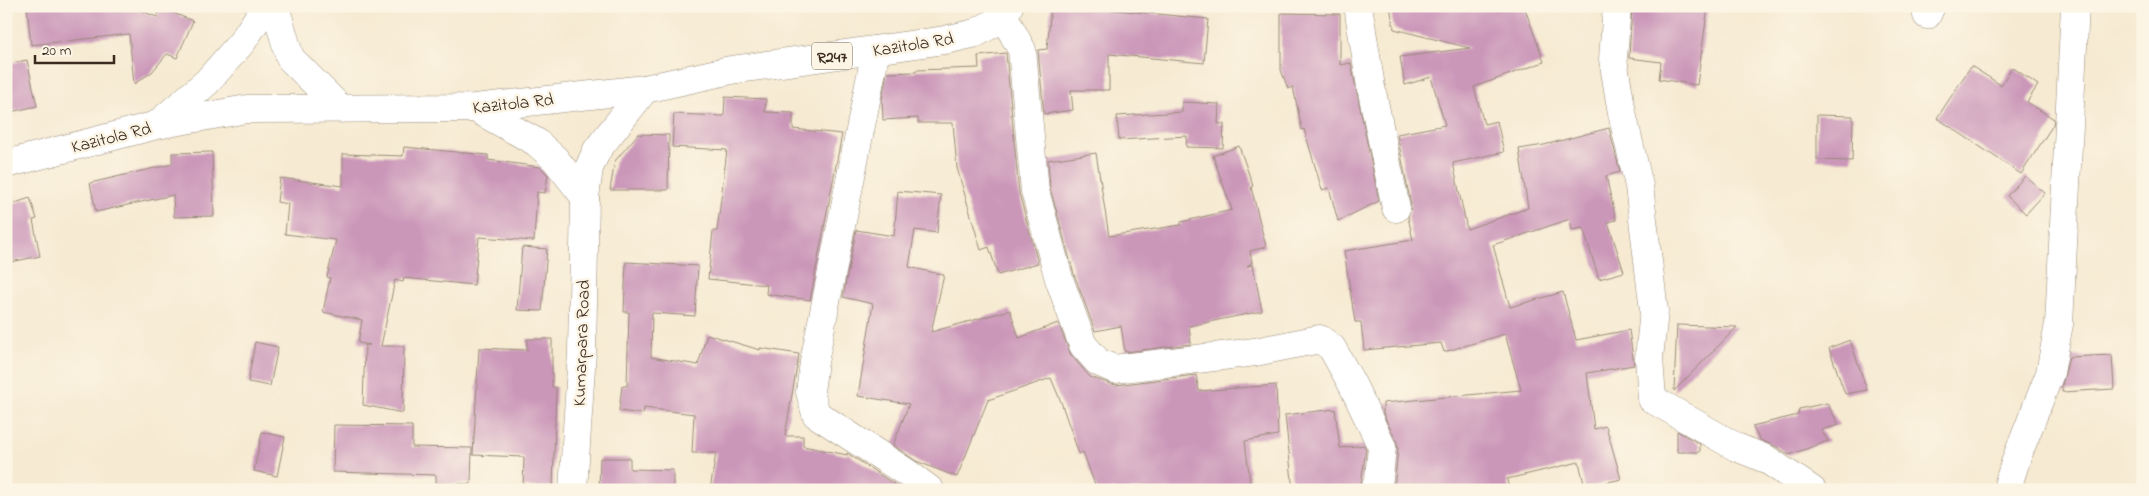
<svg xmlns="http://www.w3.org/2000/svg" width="2149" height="496" font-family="'Indie Flower',sans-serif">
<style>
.building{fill:#cb97b9}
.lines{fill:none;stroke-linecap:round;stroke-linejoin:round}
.street-casing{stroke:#988a78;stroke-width:29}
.secondary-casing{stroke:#988a78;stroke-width:29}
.primary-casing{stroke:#988a78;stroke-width:29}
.street{stroke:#fff;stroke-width:28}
.secondary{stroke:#fff;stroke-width:28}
.primary{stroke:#fff;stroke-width:28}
.labels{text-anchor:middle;stroke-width:5;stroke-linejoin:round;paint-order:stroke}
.shield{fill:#fcf5e5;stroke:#75675a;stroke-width:1}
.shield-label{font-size:16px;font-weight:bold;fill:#3b2a1e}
.street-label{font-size:18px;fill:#3b2a1e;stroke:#fcf5e5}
</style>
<rect width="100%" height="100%" fill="#fcf5e5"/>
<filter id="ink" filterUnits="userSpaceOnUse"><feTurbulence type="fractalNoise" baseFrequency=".02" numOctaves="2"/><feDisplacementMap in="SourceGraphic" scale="10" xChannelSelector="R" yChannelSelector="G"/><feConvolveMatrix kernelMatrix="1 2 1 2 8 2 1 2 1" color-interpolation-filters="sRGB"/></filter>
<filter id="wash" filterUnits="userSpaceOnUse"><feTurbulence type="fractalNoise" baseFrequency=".0096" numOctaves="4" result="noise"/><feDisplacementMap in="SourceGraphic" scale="20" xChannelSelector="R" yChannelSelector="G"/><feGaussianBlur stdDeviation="1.12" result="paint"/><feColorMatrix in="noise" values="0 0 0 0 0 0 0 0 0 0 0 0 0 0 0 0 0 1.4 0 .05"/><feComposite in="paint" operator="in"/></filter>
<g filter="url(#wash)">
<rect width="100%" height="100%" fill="#f6ead2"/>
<g id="blocks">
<!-- building -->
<path class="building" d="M27,6H130L157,17L161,8L193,21L177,58L167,54L152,72L134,84L129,34L31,45Z
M1051,6H1075L1208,19L1204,63L1109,54V90H1071L1073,110L1044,114L1038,50L1047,49Z
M1390,6H1524L1544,62L1474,87L1484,124L1497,121L1504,152L1453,163L1467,229L1528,208L1519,149L1544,145L1609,128L1620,172L1606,176L1616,220L1608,222L1624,272L1599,279L1583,228L1572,230L1570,219L1493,245L1510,307L1563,292L1576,340L1629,330L1634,365L1587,373L1594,429L1606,426L1621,479L1585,488L1579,462L1507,479L1509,490H1392L1395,480L1398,448L1396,440L1383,414V403L1521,390L1505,334L1444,352L1441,343L1364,350L1361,322H1355L1344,251L1413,240L1408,217L1411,205L1397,134L1445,125L1431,77L1405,85L1400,57L1470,48L1394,29Z
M1632,6H1708L1697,85L1659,79L1661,62L1629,58Z
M1281,13L1340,14V65L1351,63L1379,201L1338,221L1329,188L1322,190L1304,129L1302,130L1293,87L1288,89L1281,70Z
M1006,53L1019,193L1038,263L998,275L989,247L981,250L957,168L953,123H918V118L883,120L882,99L887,73L916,72V70L979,68L978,56Z
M27,60L37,106L6,113V64Z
M1971,66L2001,85L2012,67L2038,85L2027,102L2054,119L2053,125L2021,174L1937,118Z
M725,97L766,99L765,112L793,113V129L842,134L810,300L766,294L767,285L708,279L713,231H717L727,150L672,147L674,114L724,116Z
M1182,102L1219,104L1218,124H1224L1223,148L1186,147L1187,136L1119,140L1117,116L1182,112Z
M1817,115L1853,116L1852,161L1817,160Z
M638,134L669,135L668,190H610L615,161Z
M1239,146L1253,186L1251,187L1266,247L1250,251L1252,263L1247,266L1253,265L1262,311L1189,326L1191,344L1125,352L1121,326L1095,331L1074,274L1050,188L1048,160L1096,153L1109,236L1181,225V222L1232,210L1213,156Z
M404,147L488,155V160L540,167L548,175L545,193L537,192L534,241L479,237L474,285L404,278L403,282L395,280L381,346H404L403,413L363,405L365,345H370L358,343L362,320L323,312L330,278L327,277L336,240L285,234L288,204L277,202L280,178L343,186V154L403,156Z
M212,152L214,216L174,217L173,195L96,212L90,183L172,164V153Z
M2025,176L2045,193L2026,214L2007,196Z
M898,191L941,195L937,233L915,230L909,267L944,275L931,332L1010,310L1019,338L1058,323L1071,355L1090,377L1108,383L1116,385L1196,375L1199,391L1276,385L1278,435L1245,441L1251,490H1097L1083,452L1079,454L1061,402L1051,378L988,400L957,477L916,461L893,445L909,404L858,396L873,304L843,297L856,230L894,236Z
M30,198L37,219L33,220L40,256L6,263V206Z
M522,247L547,249L542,311L517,310Z
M626,262L698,266L695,316L652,313L651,357L698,365L707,334L760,350V348L799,354L785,436H803V446L847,455V453L903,490H710L716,453H692L694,414L644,408L643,414L619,411L622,386H627L629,312H624Z
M1677,325L1737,327L1674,391L1676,345Z
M527,339H552V387H556L553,487H523L524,457L473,455L479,348L527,350Z
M1850,340L1867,390L1845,394L1829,348Z
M255,342L278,347L270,386L248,382Z
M2112,355L2114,389L2062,392V386L2069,357Z
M1827,403L1839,425L1821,430L1828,441L1789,455L1775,446L1760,440L1752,426L1798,415L1799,409Z
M1335,409L1340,448L1364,445L1366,450L1360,490H1293L1285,415Z
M334,425L412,426V447L472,448L471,484H436V475L333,472Z
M1677,431L1700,444V452H1677Z
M262,432L285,437L277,476L254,471Z
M600,458H630V469L673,470V490H599Z"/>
</g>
</g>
<g filter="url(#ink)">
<use href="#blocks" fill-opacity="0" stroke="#988a78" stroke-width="1"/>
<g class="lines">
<defs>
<path id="street" d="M1358,6L1371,87L1396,208
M1617,6L1613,59L1622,113L1639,186L1654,311L1649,358L1652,399L1736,447L1766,459L1812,490
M1927,15L1931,6
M1004,17L1022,50L1035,191L1059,279L1083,345L1098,362L1114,369L1255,352L1320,339L1332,348L1352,384L1382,447L1379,478L1375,490
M876,50L814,362L810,392L816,414L907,473L930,490
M2011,490L2009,482L2017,457L2050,373L2059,324L2075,6"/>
<path id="secondary" d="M275,6L290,58L341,109
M475,108L536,142L555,159L585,197
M158,124L207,82L242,42L266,6
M6,164L157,125L247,109L475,108L645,89"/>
<path id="primary" d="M573,490L582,352L585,197L589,168L597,150L645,89L731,70L945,40L976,33L1004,17L1009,6"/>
</defs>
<!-- street casing -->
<use href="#street" class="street-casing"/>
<!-- secondary casing -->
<use href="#secondary" class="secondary-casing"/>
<!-- primary casing -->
<use href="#primary" class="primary-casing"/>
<!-- street -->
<use href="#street" class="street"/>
<!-- secondary -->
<use href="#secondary" class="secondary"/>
<!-- primary -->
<use href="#primary" class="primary"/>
</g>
</g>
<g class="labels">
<!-- shield labels -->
<rect class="shield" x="812" y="42.5" width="40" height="27" rx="4"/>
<g class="shield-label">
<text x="832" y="62">R247</text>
</g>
<!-- street labels -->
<g class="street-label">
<text transform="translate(913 44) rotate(-9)" y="6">Kazitola Rd</text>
<text transform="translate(513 103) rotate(-6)" y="6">Kazitola Rd</text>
<text transform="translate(111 137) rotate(-14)" y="6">Kazitola Rd</text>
<text transform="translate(581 343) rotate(-88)" y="6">Kumarpara Road</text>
</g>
</g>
<!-- margin -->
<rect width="2149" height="496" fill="none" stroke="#fcf5e5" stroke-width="25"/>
<!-- scale -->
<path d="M35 55v8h79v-8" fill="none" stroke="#3b2a1e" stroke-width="2.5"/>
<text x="42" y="55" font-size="15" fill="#3b2a1e" stroke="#fcf5e5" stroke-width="4" paint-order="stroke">20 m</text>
</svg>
